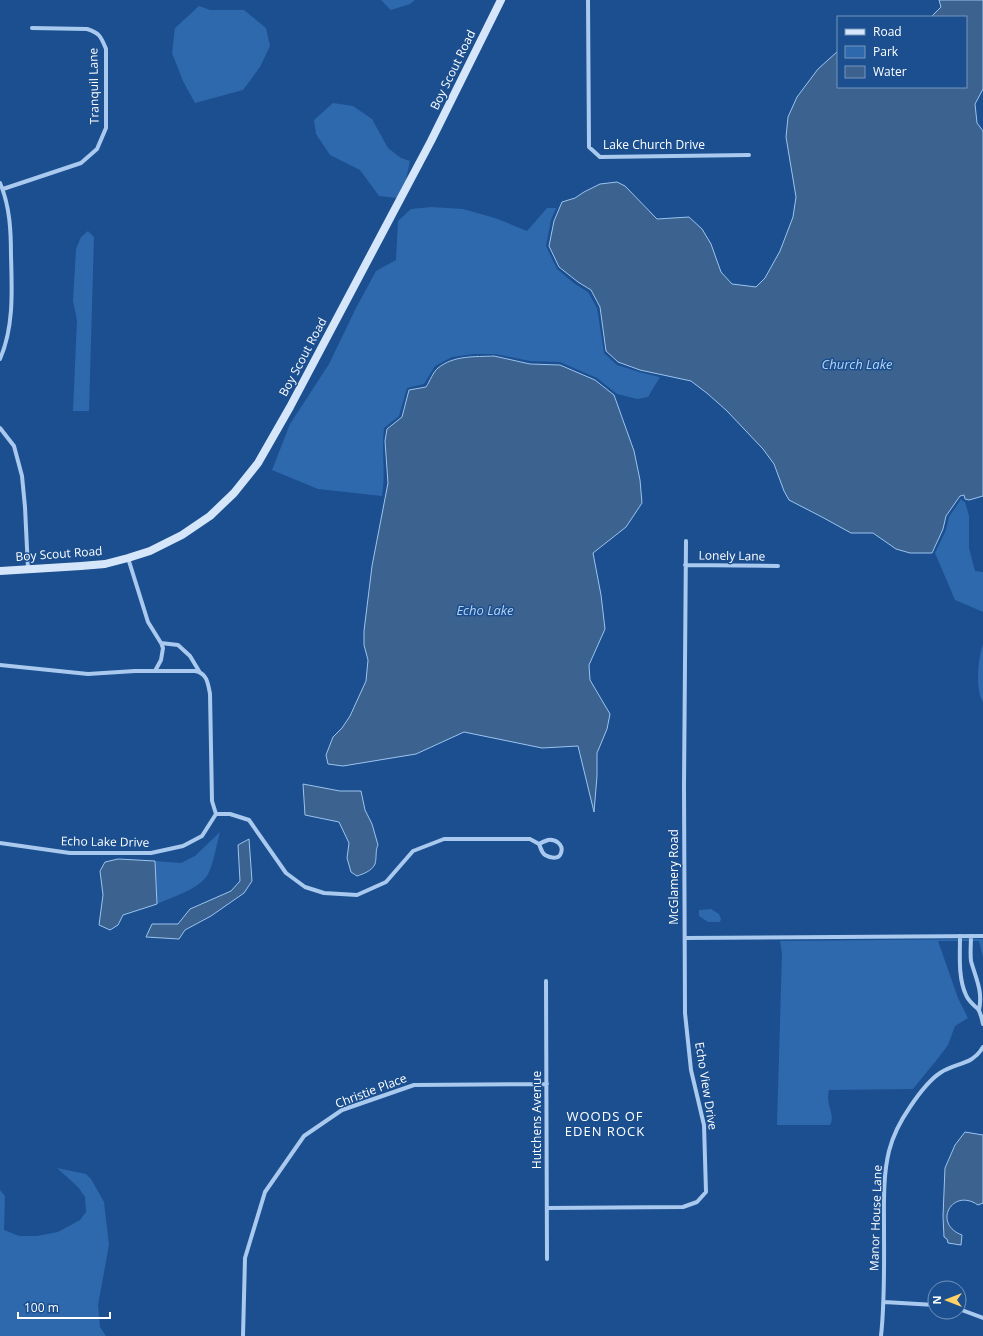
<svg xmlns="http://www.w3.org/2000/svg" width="983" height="1336" font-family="'Open Sans',sans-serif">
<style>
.green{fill:#2e69ad}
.water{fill:#3c6290;stroke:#9cc4f0}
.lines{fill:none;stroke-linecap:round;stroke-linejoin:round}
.street{stroke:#a9c9ee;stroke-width:4}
.secondary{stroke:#d6e6fa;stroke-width:8}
.labels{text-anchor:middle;stroke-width:3;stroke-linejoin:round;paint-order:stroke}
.street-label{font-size:12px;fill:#fff;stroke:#1b4f8f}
.water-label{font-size:13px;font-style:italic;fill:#b5d3f5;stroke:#1b4f8f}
.neighbourhood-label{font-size:13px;letter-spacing:1px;fill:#fff;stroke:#1b4f8f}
</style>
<rect width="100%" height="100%" fill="#1b4f8f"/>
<!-- green -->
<path class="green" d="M381,0H415L410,4L391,10Z
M199,6L210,10H244L266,28L270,46L260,67L243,90L195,103L183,81L172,53L175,28Z
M333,103L353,106L372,119L388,148L401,158L410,161L405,184L397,198L379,196L360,170L330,155L316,134L314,120Z
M431,207L463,209L495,218L527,231L541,215L547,208H556L551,220L546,246L557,269L575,284L588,292L597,308L604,353L617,365L639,372L660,377L648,397L637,399L617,394L597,378L560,362L530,361L495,354H474L452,357L435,366L424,384L407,388L399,416L384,428C381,450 386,473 382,496L318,489L272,470L290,424L329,364L356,308L376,271L396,260L398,221L411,209Z
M88,231L94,237L89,411H73L77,320L73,301L76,249L81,237Z
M961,499L963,501L965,502L969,516V548L975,571L983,572V612L955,600L935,553L946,530L949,517Z
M983,644V702C975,690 978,658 983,644Z
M220,832C217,843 213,866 208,874C200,889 172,897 157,904L155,861L181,863L195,856Z
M711,909L719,914L721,919L720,922H708L699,916V910Z
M983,939V958L979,941H938L958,998L968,1018L955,1026L948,1045L939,1057L913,1089L829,1090C825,1105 836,1115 830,1125H777L782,953L780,941Z
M57,1168L86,1174L91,1179L104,1202L109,1245L98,1305L100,1327L106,1336H0V1190L5,1196L4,1230L19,1236H37L58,1232L80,1220L86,1212L85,1197L78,1187Z"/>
<!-- water -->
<path class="water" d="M939,0H983V89L975,104L977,123L983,131V496L969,500L965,499L964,495L960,496L946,516L943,529L932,553H910L896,549L873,533H851L822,517L789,500L784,491L774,464L763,449L727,411L708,394L691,381L640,370L618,362L606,351L600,307L591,290L578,282L559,267L549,246L554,221L562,202L575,198L584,192L600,184L617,182L625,186L657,219L689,217L702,229L711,244L721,272L732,284L756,287L765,278L780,251L793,217L796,197L786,137L788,117L797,97L818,69L838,51V87H966V17H931L941,7Z
M494,356L530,364L560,365L595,380L614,395L634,451L640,480L642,503L626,527L593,553L601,595L605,629L589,665L590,680L610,714L607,729L597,753V776L594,812L578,746L542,748L464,732L416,754L343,766L328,764L326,755L333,737L342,728L350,716L366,681L368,660L364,645V631L372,566L388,483L385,441L387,429L402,417L409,390L426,387C430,381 433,372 438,368C454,355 475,357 494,356Z
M303,784L340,791H361L365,810L372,824L378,845C375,851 377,857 375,864C372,871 363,874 357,876L351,872L347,858L349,843L339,822L305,815Z
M249,839L252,881L244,893L211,916L185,930L179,939L146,937L152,924H178L190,909L231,891L240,881L238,845Z
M118,859L155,861L157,904L123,915L118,925L110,930L99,925L103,895L100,871L105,862Z
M965,1132L983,1135V1203L978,1205C952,1187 932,1224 962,1235L961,1245L948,1243L947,1239L944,1237L943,1216L945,1168L955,1145Z"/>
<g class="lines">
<!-- street -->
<path class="street" d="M588,0L589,147L600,157L749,155
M0,183C10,206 11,232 11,256C12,290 14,327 0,359
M3,189L81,163L97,149L106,128V49C101,37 100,33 87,29L32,28
M0,428L14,446L22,476L25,507L28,569
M128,558L148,622L161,643L163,648L161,660L155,671
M685,565L778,566
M161,643L178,645L190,656L199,671
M0,665L88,674L135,671H195C207,673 208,683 210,694L212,801L216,814L202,836L183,846L151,853H70L0,843
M216,814H230L249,820L286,873L305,887L324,893L357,895L386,882L413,851L444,839H530L539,844C541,848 541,852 545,855C550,858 559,860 561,853C564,845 556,839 548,840C545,841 542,842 539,844
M960,936C960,955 958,978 966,995C969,1002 974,1005 978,1009C981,1013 982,1020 983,1024
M971,936C971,944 970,953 971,961C976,979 983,991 979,1010
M685,938L983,936
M546,981L547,1259
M547,1208L683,1207L697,1202L706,1192L704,1125L691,1070L685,1013L684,786L686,541
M884,1302L935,1305
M959,1309L983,1318
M243,1336L245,1258L265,1192L304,1136L342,1110L414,1085L547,1084
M881,1336C885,1300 884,1263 884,1226C884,1201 883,1176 889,1151C893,1135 901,1120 910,1107C918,1095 928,1081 940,1073C956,1062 972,1066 983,1047"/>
<!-- secondary -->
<path class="secondary" d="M0,571L81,566L105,564L128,558L150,551L182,535L210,516L234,493L258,463L290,407L431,141L501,0"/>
</g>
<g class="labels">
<!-- street labels -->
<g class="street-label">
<text transform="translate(453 70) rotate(-64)" y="4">Boy Scout Road</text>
<text transform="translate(94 86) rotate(-91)" y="4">Tranquil Lane</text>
<text x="654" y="149">Lake Church Drive</text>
<text transform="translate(303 357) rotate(-62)" y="4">Boy Scout Road</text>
<text transform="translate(59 554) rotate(-4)" y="4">Boy Scout Road</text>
<text transform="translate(732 556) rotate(1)" y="4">Lonely Lane</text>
<text transform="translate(105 842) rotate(1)" y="4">Echo Lake Drive</text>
<text transform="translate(674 877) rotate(-90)" y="4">McGlamery Road</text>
<text transform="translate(706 1086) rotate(81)" y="4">Echo View Drive</text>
<text transform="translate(371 1091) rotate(-21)" y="4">Christie Place</text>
<text transform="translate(537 1120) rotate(-90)" y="4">Hutchens Avenue</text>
<text transform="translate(876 1218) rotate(-88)" y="4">Manor House Lane</text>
</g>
<!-- water labels -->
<g class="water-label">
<text x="857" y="369">Church Lake</text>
<text x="485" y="615">Echo Lake</text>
</g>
<!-- neighbourhood labels -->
<g class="neighbourhood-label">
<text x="605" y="1121">WOODS OF<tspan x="605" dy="15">EDEN ROCK</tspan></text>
</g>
</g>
<!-- legend -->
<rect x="837" y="16" width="130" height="72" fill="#1b4f8f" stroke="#7695bc"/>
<rect x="845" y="29" width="20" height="6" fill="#d6e6fa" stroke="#7695bc"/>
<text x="873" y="36" font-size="12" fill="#ffffff">Road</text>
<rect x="845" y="46" width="20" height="12" fill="#2e69ad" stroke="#7695bc"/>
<text x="873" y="56" font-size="12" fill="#ffffff">Park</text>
<rect x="845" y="66" width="20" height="12" fill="#3c6290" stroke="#7695bc"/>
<text x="873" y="76" font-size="12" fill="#ffffff">Water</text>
<!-- north arrow -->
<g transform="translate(947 1300) rotate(270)"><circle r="19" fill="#1b4f8f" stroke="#7695bc"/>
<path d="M0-3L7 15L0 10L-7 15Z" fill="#ffd166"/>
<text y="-6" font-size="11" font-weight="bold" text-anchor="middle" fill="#ffffff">N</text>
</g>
<!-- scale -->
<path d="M18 1312v6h92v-6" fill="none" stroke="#ffffff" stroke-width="2"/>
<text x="24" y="1312" font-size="12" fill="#ffffff" stroke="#1b4f8f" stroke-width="3" paint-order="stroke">100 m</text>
</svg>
